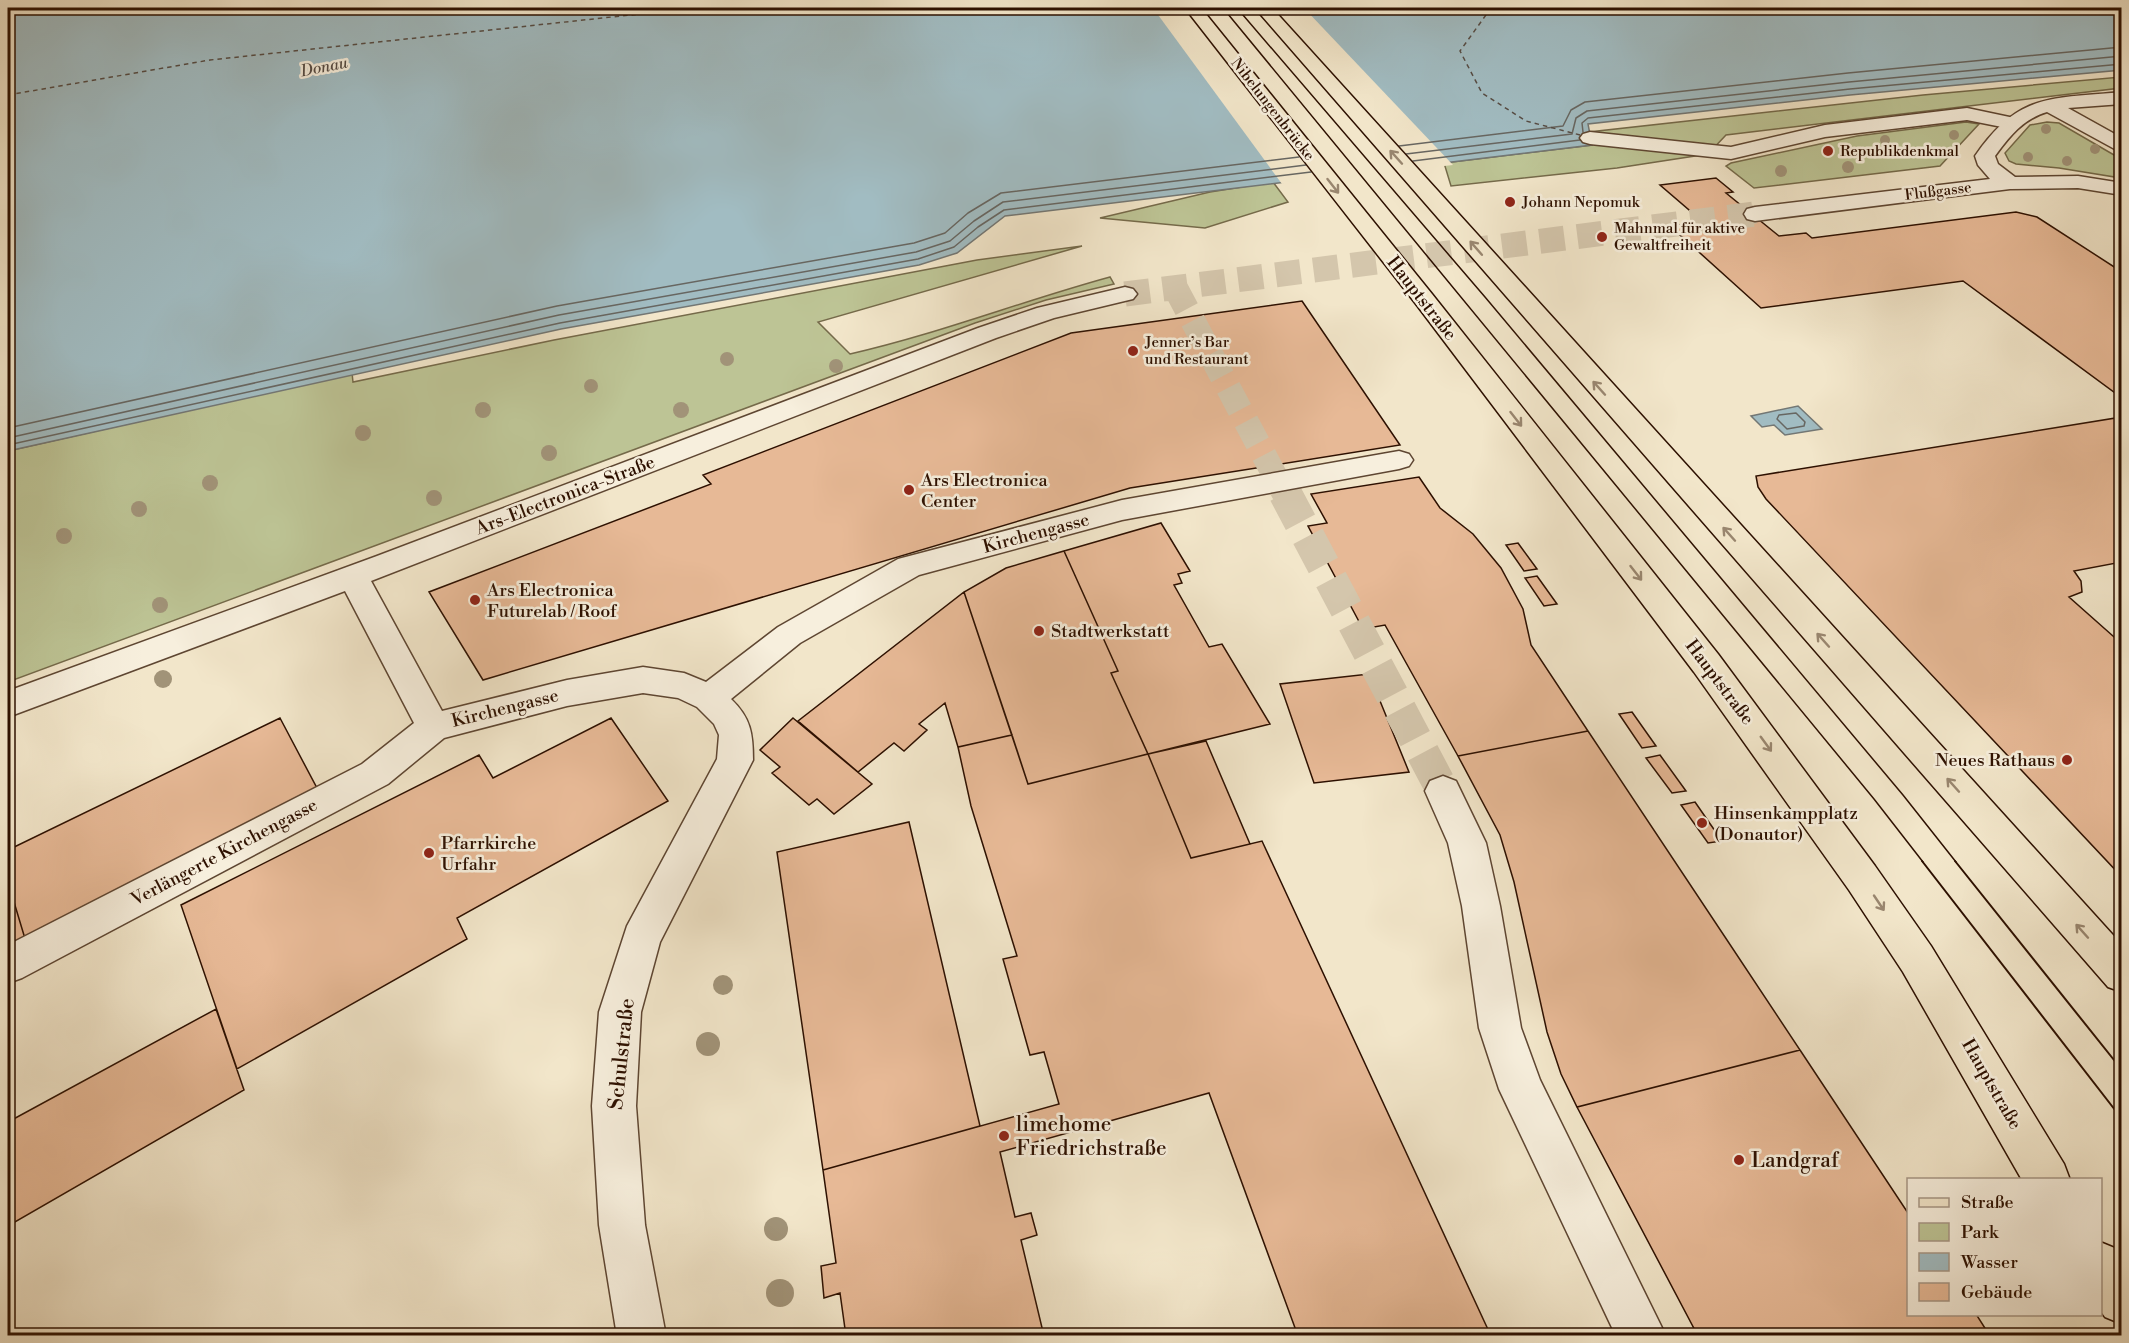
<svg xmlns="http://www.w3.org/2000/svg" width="2129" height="1343" font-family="'Libre Bodoni',serif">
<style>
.green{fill:#bdc495;stroke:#756a4a;stroke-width:1.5}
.water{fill:#a1bcc2;stroke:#737774;stroke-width:1.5}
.pier{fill:#f2e6ca}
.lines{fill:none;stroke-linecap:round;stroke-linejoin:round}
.shore{stroke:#676661;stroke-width:1.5}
.ferry{stroke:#564c44;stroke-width:1.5;stroke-dasharray:4.5 4;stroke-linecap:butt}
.building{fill:#e7b996;stroke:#2d1000;stroke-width:1.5}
.street-tunnel-far2{stroke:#d4c6ac;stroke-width:19;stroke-dasharray:19 10;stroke-linecap:butt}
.street-tunnel-far1{stroke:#d4c6ac;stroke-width:25;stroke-dasharray:25 13;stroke-linecap:butt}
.street-tunnel{stroke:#d4c6ac;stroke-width:33;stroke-dasharray:33 16;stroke-linecap:butt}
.lane-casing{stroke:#5e4632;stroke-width:3}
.street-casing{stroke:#5e4632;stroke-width:3}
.primary-casing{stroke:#2d1000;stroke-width:3}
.lane{fill:#f7efdd;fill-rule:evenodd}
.street{fill:#f7efdd;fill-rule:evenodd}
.primary{fill:#f2e6ca;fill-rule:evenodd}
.tram-far1{stroke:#2d1000;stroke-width:1.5}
.tram{stroke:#2d1000;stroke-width:2}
.tree{fill:#a19378}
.oneway{stroke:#99866f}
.poi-dot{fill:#8f2418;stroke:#f7efdd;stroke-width:2}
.labels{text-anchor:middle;stroke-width:5;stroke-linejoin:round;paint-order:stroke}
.far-street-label{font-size:15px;fill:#2d1000;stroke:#f7efdd}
.far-poi-label{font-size:15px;fill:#2d1000;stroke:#f7efdd;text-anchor:start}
.far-water-label{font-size:16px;font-style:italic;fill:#564c44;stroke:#f7efdd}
.street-label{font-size:18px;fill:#2d1000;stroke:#f7efdd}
.poi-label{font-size:18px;fill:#2d1000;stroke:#f7efdd;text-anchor:start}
.near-street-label{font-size:21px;fill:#2d1000;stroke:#f7efdd}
.near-poi-label{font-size:21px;fill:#2d1000;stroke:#f7efdd;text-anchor:start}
</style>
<rect width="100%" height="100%" fill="#f2e6ca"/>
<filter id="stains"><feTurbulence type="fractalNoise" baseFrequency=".00333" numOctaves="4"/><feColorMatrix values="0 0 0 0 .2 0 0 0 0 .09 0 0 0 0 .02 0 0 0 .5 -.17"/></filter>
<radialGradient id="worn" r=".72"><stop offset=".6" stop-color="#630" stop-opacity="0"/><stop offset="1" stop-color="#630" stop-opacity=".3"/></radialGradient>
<!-- green -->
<path class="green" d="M2121,77V88L1726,135L1708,154L1617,168L1451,186L1444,163L1592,145L1589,132L1923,95Z
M1966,122L1979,124L1940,166L1754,188L1726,166L1731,163L1857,136Z
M2047,122L2059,123L2121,159V178L2059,168L2016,164L2009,161L2005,153L2030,125Z
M1273,182L1288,202L1205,228L1100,218L1210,192Z
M1082,246L818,322L850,354C938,334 1022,301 1110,277L1114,284L1046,300L975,323L8,682V451L352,373L353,382L554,340L977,260Z"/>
<!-- water -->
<path class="water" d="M8,8H2121L2122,70L1850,95L1588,124L1592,145L1005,216L957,253L919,265L561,329L8,451Z
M1798,406L1822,429L1785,435L1774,425L1762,427L1751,416Z"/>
<!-- pier -->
<path class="pier" d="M1153,8H1304L1453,165L1282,184Z"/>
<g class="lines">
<!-- shore -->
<path class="shore" d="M1583,132L1582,123L1588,118L1850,89L2122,64
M1399,146L1563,126L1571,110L1585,102L1848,73L2122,47
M1406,154L1572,134L1576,118L1587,111L1849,82L2122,56
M1413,161L1580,140
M1796,413L1805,422L1804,426L1787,429L1777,419L1779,415Z
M8,428L557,306L914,243L945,233L968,213L1001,193L1299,157
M8,438L559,315L916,252L950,241L974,221L1003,202L1306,165
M8,445L560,323L918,259L954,247L978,227L1004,210L1311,172"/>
<!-- ferry -->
<path class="ferry" d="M1491,8L1460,51L1482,93L1526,121L1584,136
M8,95L210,60L696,8"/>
</g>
<!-- building -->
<path class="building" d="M1716,178L1733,192L1726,193L1779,236L1806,233L1812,238L2016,212L2037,217L2122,272V398L1963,281L1761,308L1670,226L1703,222L1660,185Z
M1302,301L1400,445L1130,488L483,680L429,592L711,484L703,475L1071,333Z
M2122,417V562L2074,571L2081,581L2082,592L2069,597L2122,644V877L1766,499L1758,487L1756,476Z
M1419,477L1440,508L1473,534L1501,568L1523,609L1531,645L1588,731L1458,756L1385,625L1363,629L1308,526L1327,523L1311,494Z
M1161,523L1190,571L1178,574L1182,583L1174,585L1209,647L1222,644L1270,724L1148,754L1111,673L1118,671L1064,551Z
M1518,543L1537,569L1524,571L1506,545Z
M1064,551L1118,671L1111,673L1148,754L1028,784L964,592L1006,568Z
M1537,576L1557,604L1544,606L1525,578Z
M964,592L1012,735L958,747L945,703L919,724L927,730L904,751L894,743L858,772L798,721Z
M1369,674L1409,772L1314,783L1280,684Z
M1632,712L1656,746L1642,748L1619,714Z
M280,718L318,790L26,942L8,882V850Z
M611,718L668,801L457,918L467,939L237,1069L181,905L479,755L493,778Z
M793,718L872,784L834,814L817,799L809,805L772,773L780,767L760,750Z
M1588,731L1725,937L1800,1050L1577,1107L1561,1074L1547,1032L1514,882L1500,835L1458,756Z
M1012,735L1028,784L1148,754L1191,858L1262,841L1491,1336H1298L1209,1093L1000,1152L1015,1217L1031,1213L1037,1235L1021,1240L1044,1336H846L840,1293L824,1298L821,1266L836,1263L823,1170L1059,1104L1044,1052L1030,1055L1003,959L1017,956L971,806L958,747Z
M1206,741L1250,844L1191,858L1148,754Z
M1660,755L1686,791L1672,793L1646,758Z
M1695,802L1722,841L1708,843L1681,805Z
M909,822L980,1126L823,1170L777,852Z
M8,882L26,942L8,951Z
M216,1009L244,1090L8,1226V1122Z
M1800,1050L1908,1213V1314H1976L1990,1336H1698L1577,1107Z"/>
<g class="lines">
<!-- street-tunnel-far2 -->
<path class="street-tunnel-far2" d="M1751,215L1755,214"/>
<!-- street-tunnel-far1 -->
<path class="street-tunnel-far1" d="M1175,287L1285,495
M1125,294L1755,214"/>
<!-- street-tunnel -->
<path class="street-tunnel" d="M1285,493L1443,791"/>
<defs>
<path id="lane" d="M1967,108L2019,119L2022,123L2019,127L2012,129L1967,120L1825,137L1731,159L1590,144L1583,142L1580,138L1583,134L1590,132L1731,147L1825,125Z"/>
<path id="street" d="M2122,92V104L2068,108L2122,138V153L2047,112C2023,119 2009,137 1995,156L1998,164L2015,177L2078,176L2122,183V195L2078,188L2010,189L1755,221L1747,219L1744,214L1747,209L1755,207L1990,179L1978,165L1975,156C2019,92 2051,99 2122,92Z
M1125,287L1133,289L1137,294L1133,299L1054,318L996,338L371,581L442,711L567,680L643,667L684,673L706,682L778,627L898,559L1122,500L1399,451L1409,454L1413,460L1409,466L1399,469L1122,520L919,575L800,643L731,699C751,718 753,734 753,760L660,942L641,1012L636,1106L645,1225L666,1336H617L599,1225L592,1106L599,1012L627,926L717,759L719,735L714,724L697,707L678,698L643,693L567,706L444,738L388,784L22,978L8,983V945L362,764L414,723L345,591L8,717V691L377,556L978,328L1037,308Z
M1443,776L1456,781L1486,843L1500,906L1521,1028L1540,1080L1666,1336H1616L1499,1089L1479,1028L1462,906L1448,843L1425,791L1430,781Z"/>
<path id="primary" d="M1185,8H1201L1432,294L1718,654L1875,866L1931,946L2064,1164L2070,1180H2022L1903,972L1849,890L1694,672L1416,304Z
M1255,8H1272L2122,945V992L2108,987Z
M2100,1242L2117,1249L2122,1256V1324L2105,1317L2100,1310Z"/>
</defs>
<!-- lane casing -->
<use href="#lane" class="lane-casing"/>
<!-- street casing -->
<use href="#street" class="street-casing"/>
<!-- primary casing -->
<use href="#primary" class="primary-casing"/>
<!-- lane -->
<use href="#lane" class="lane"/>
<!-- street -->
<use href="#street" class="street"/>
<!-- primary -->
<use href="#primary" class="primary"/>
<!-- tram-far1 -->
<path class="tram-far1" d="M1223,8L1874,799L1923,862
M1237,8L1485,297L1903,795L1956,862"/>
<!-- tram -->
<path class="tram" d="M1922,861L2122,1119
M1955,861L2122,1070"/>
</g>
<!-- trees -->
<g class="tree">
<circle cx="2046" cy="129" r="5"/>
<circle cx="1954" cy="135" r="5"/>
<circle cx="1885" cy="140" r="5"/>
<circle cx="2095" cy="149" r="5"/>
<circle cx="2028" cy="157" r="5"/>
<circle cx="2067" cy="161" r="5"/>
<circle cx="1848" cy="167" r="6"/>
<circle cx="1781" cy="171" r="6"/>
<circle cx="727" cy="359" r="7"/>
<circle cx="836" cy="366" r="7"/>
<circle cx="591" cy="386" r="7"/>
<circle cx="483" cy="410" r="8"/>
<circle cx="681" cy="410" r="8"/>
<circle cx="363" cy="433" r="8"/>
<circle cx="549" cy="453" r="8"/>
<circle cx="210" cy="483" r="8"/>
<circle cx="434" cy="498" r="8"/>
<circle cx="139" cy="509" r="8"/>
<circle cx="64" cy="536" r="8"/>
<circle cx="160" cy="605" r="8"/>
<circle cx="163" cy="679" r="9"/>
<circle cx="723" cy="985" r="10"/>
<circle cx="708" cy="1044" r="12"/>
<circle cx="776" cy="1229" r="12"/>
<circle cx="780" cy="1293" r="14"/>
</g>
<!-- one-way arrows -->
<defs><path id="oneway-shaft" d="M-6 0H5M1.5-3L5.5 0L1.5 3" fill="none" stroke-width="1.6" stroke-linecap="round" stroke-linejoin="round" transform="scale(1.5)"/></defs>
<g class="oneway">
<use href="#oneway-shaft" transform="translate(1396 157) rotate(-132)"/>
<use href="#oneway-shaft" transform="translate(1333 186) rotate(52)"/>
<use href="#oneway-shaft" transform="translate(1476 248) rotate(-131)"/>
<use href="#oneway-shaft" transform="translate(1599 388) rotate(-132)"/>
<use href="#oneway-shaft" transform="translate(1516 419) rotate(52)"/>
<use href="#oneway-shaft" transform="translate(1729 534) rotate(-132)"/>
<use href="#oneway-shaft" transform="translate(1636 573) rotate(52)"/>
<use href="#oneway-shaft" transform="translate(1823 640) rotate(-132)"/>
<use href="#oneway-shaft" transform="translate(1766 744) rotate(54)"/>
<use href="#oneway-shaft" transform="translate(1953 785) rotate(-132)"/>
<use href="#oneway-shaft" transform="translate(1879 903) rotate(56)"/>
<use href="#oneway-shaft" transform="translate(2082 931) rotate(-132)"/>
</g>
<!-- markers -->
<g class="poi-dot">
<circle cx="1828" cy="151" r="6"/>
<circle cx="1510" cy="202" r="6"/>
<circle cx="1602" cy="237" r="6"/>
<circle cx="1133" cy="351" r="6"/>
<circle cx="909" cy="490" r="6"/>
<circle cx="475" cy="600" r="6"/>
<circle cx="1039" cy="631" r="6"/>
<circle cx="2067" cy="760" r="6"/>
<circle cx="1702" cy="823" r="6"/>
<circle cx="429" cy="853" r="6"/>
<circle cx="1004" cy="1136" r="6"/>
<circle cx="1739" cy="1160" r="6"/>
</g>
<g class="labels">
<!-- far-street labels -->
<g class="far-street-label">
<text transform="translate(1273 109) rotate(52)" y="5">Nibelungenbrücke</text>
<text transform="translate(1938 191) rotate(-7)" y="5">Flußgasse</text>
</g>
<!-- far-poi labels -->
<g class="far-poi-label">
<text x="1840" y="156">Republikdenkmal</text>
<text x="1522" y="207">Johann Nepomuk</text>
<text x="1614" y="233">Mahnmal für aktive<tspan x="1614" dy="17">Gewaltfreiheit</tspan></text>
<text x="1145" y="347">Jenner’s Bar<tspan x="1145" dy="17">und Restaurant</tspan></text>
</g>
<!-- far-water labels -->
<g class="far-water-label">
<text transform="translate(324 66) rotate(-11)" y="6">Donau</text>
</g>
<!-- street labels -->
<g class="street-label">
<text transform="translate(1422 298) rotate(52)" y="6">Hauptstraße</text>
<text transform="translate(565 495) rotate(-21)" y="6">Ars-Electronica-Straße</text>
<text transform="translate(1036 533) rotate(-15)" y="6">Kirchengasse</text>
<text transform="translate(1720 682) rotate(53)" y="6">Hauptstraße</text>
<text transform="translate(505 708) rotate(-14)" y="6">Kirchengasse</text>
<text transform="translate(224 852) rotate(-28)" y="6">Verlängerte Kirchengasse</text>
<text transform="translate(1992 1084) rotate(60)" y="6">Hauptstraße</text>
</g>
<!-- poi labels -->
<g class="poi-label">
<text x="921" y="486">Ars Electronica<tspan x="921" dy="21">Center</tspan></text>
<text x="487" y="596">Ars Electronica<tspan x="487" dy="21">Futurelab / Roof</tspan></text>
<text x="1051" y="637">Stadtwerkstatt</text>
<text x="2055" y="766" text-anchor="end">Neues Rathaus</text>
<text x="1714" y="819">Hinsenkampplatz<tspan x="1714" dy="21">(Donautor)</tspan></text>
<text x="441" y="849">Pfarrkirche<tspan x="441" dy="21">Urfahr</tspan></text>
</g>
<!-- near-street labels -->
<g class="near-street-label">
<text transform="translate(621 1054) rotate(-84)" y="7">Schulstraße</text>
</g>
<!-- near-poi labels -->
<g class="near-poi-label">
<text x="1016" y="1131">limehome<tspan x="1016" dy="24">Friedrichstraße</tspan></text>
<text x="1751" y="1167">Landgraf</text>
</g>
</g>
<!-- margin -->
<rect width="2129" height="1343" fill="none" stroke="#f2e6ca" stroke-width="30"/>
<rect x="9" y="9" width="2111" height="1325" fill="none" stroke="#2d1000" stroke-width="3"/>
<rect x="15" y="15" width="2099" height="1313" fill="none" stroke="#2d1000" stroke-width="1.5"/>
<!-- legend -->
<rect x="1907" y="1178" width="195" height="138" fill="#f7efdd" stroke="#a69685" stroke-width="1.5"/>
<rect x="1919" y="1198" width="30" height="9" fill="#f2e6ca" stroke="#a69685" stroke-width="1.5"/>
<text x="1961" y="1208" font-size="18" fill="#2d1000">Straße</text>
<rect x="1919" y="1223" width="30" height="18" fill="#bdc495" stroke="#a69685" stroke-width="1.5"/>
<text x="1961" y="1238" font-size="18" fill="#2d1000">Park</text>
<rect x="1919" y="1253" width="30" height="18" fill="#a1bcc2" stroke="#a69685" stroke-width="1.5"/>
<text x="1961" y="1268" font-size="18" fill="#2d1000">Wasser</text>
<rect x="1919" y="1283" width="30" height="18" fill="#e7b996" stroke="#a69685" stroke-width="1.5"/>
<text x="1961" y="1298" font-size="18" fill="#2d1000">Gebäude</text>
<rect width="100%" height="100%" filter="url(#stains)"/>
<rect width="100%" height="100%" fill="url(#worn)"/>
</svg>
